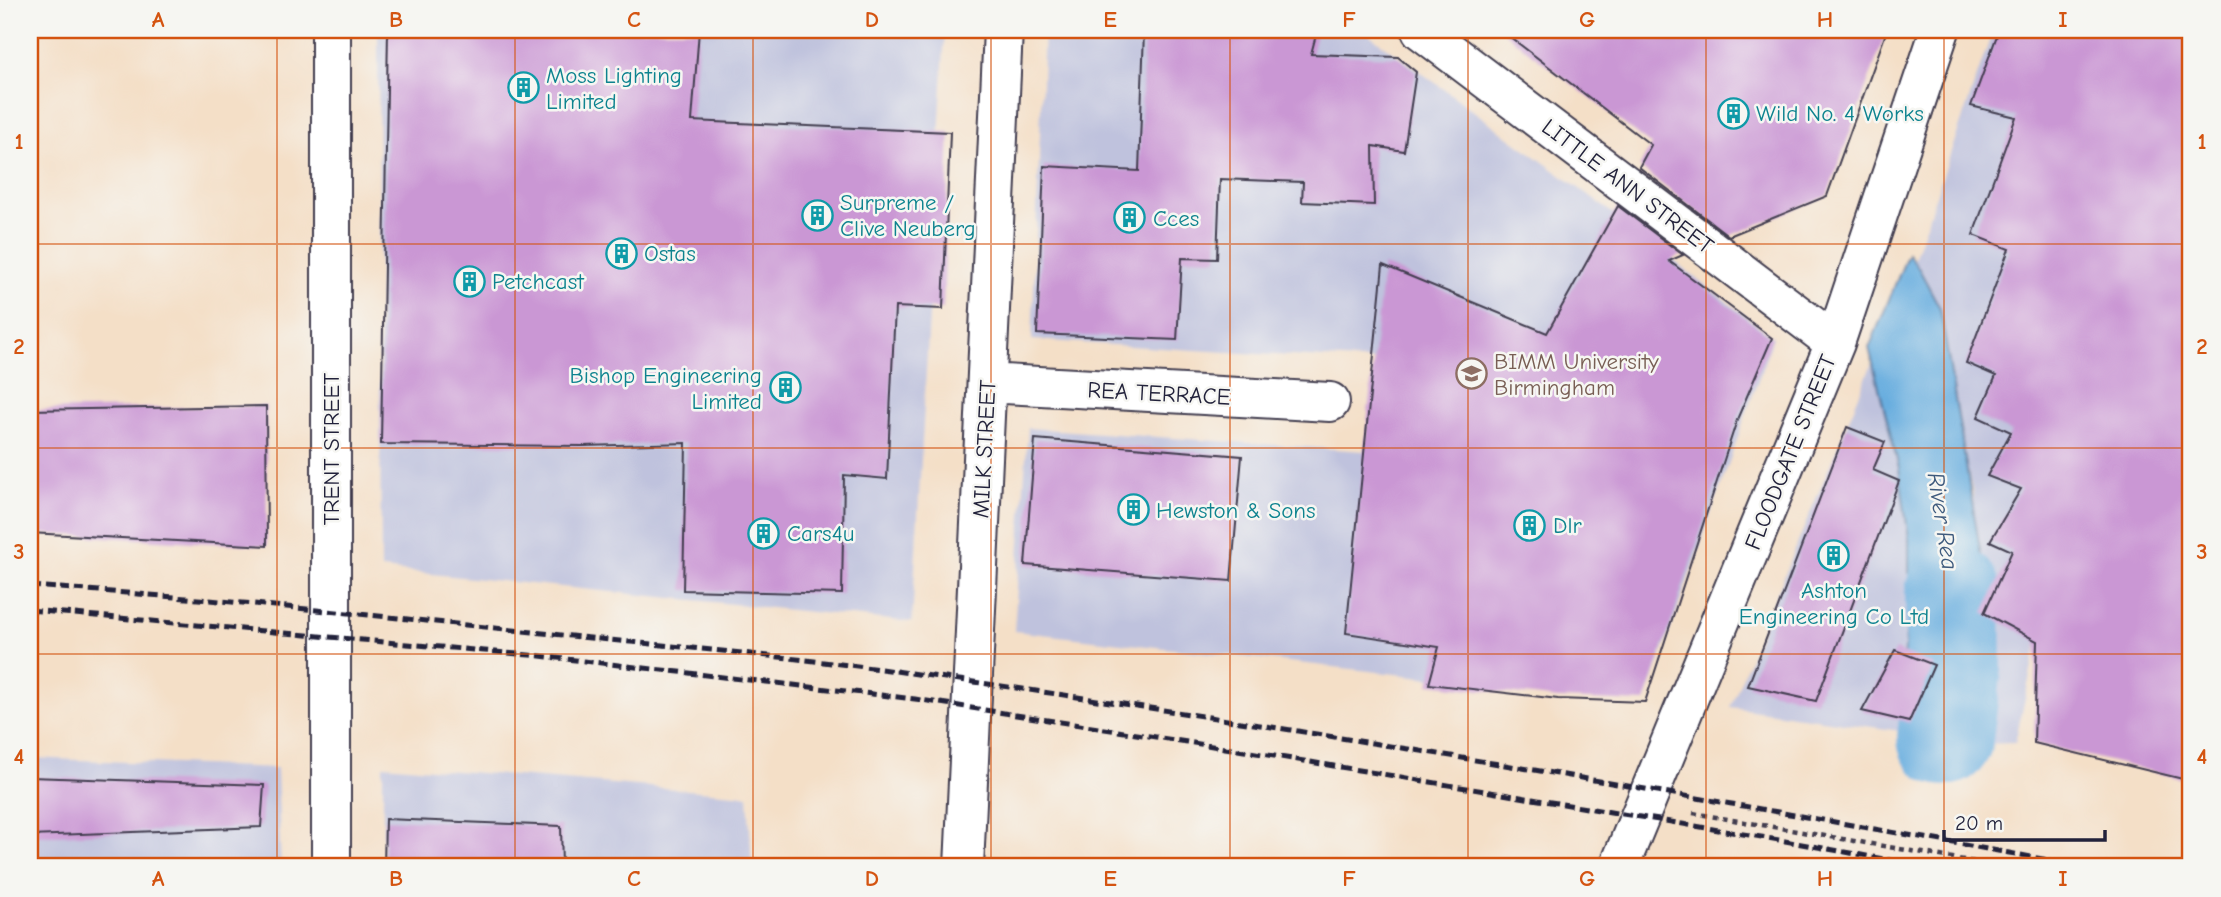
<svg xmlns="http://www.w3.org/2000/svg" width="2221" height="897" font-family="'Comic Neue',sans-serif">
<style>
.industrial{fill:#bfc2dd}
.water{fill:#69aedf;stroke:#46688d;stroke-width:2}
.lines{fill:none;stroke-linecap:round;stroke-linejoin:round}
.river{stroke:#69aedf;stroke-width:96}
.building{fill:#ca97d4}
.minor-casing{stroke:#423e50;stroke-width:42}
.path{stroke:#423e50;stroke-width:4.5;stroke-dasharray:5 5;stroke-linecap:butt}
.minor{stroke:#fff;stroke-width:38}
.rail{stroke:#22223b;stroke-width:5;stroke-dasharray:10 5;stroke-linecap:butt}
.grid{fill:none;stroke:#d45411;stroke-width:2;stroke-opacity:0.55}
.labels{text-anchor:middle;stroke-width:5;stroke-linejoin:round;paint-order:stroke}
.culture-label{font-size:23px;fill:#0d838f;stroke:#f6f6f2;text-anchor:start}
.street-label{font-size:23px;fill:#22223b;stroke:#f6f6f2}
.education-label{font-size:23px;fill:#785e54;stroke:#f6f6f2;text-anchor:start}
.water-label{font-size:24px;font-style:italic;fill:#3e5a7d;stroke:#f6f6f2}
.neatline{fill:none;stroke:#d45411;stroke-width:2.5}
.grid-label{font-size:23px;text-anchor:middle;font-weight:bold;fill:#d45411}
</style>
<rect width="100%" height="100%" fill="#f6f6f2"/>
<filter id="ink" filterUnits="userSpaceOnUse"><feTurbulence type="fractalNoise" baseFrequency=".0143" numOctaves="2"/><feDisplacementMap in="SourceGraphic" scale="14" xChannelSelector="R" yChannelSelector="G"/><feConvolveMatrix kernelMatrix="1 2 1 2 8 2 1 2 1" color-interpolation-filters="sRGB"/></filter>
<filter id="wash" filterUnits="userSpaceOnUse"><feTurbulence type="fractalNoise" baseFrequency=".00686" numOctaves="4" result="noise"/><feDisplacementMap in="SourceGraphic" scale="28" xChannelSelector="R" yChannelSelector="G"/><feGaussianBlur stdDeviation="1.57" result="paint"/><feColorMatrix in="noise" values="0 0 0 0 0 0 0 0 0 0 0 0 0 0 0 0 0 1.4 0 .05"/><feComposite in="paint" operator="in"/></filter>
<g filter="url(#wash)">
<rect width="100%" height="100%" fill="#f4dfc7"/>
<!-- industrial -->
<path class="industrial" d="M378,30H945L912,622L381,569Z
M1044,30H1363L1595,200L1773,337L1645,702L1014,631L1028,428L1364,451L1374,361L1032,340Z
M1993,30H2191V341L2107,329L2015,743L1976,744L1977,622L1973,492L1914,259Z
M1878,349L1931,564L1933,667L1923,737L1901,731L1730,707Z
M30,758L277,768L281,867H30Z
M383,765L748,795L752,867H383Z"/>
<!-- water -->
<path class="water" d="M1908,253L1919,269L1940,308L1987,592L1990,636L1986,670L1965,731L1893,715L1904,661L1909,595V540L1899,468L1869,348Z"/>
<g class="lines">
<!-- river -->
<path class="river" d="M1945,738L1954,667L1953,593"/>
</g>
<g id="blocks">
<!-- building -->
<path class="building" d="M388,30H699L692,121L950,132L943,309L895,307L887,479L844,475L842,594L683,590L686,443L583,446L381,444Z
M1501,30H1887L1827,196L1729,236L1639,167L1651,145Z
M1999,30H2191V781L2034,743L2037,641L1984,613L2012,551L1990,541L2021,489L1987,476L2011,432L1978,417L1996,376L1966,363L2009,249L1973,235L2016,117L1971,106Z
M1144,31L1316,35L1311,54L1398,57L1416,72L1404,151L1373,146L1374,205L1302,202L1303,182L1220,179L1217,259L1182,258L1177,340L1037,334L1044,166L1139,171Z
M1618,206L1683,255L1669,261L1772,338L1738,417L1645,702L1558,699L1429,684L1439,647L1346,633L1383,265L1547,333Z
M266,406L267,546L30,533V410Z
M1847,427L1885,442L1873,470L1899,481L1816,701L1748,686Z
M1035,439L1242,456L1231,581L1025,565Z
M1895,650L1934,665L1909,722L1862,711Z
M30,777L264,785L261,827L30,836Z
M385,819L561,826L562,867H384Z"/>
</g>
</g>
<g filter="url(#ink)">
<use href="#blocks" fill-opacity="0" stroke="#423e50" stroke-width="2"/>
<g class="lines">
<defs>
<path id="minor" d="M1421,30L1835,343
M987,383L1330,402
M331,867V30
M964,867L1003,30
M1619,867L1835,343L1940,30"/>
</defs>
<!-- minor casing -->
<use href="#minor" class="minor-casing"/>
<!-- path -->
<path class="path" d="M1693,813L2004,867"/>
<!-- minor -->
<use href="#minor" class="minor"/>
<!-- rail -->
<path class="rail" d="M30,586C210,598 390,617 571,636C688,648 806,658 924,675C1313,729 1701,798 2088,867
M30,610L540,656L915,699L1244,751L1785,841L1927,867"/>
</g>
</g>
<!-- grid -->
<path class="grid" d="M277,30V867M515,30V867M753,30V867M991,30V867M1230,30V867M1468,30V867M1706,30V867M1944,30V867M30,244H2191M30,448H2191M30,654H2191"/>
<!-- icons -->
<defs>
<symbol id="building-ring" viewBox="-11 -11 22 22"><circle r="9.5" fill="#f6f6f2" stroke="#0f9aa8" stroke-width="1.5"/><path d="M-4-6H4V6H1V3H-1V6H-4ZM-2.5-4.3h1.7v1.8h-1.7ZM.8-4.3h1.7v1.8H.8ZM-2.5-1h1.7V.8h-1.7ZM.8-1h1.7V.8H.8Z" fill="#0f9aa8"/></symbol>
<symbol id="university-ring" viewBox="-11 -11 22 22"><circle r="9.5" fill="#f6f6f2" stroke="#8d6e63" stroke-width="1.5"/><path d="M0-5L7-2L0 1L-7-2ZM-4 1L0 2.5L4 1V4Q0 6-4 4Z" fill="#8d6e63"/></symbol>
</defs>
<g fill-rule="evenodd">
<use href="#building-ring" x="506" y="70" width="35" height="35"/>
<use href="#building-ring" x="1716" y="96" width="35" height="35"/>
<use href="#building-ring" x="800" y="198" width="35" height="35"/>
<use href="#building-ring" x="1112" y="200" width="35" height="35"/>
<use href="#building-ring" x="604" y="236" width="35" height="35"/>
<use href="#building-ring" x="452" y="264" width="35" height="35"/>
<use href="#university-ring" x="1454" y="356" width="35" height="35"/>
<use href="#building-ring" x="768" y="370" width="35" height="35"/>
<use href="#building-ring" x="1116" y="492" width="35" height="35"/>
<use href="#building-ring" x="1512" y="508" width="35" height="35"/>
<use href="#building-ring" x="746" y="516" width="35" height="35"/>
<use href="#building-ring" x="1816" y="538" width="35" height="35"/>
</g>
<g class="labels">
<!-- culture labels -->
<g class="culture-label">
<text x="546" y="83">Moss Lighting<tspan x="546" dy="26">Limited</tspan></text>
<text x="1756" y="121">Wild No. 4 Works</text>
<text x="840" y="210">Surpreme /<tspan x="840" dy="26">Clive Neuberg</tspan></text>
<text x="1153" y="226">Cces</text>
<text x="644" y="261">Ostas</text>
<text x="492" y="289">Petchcast</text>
<text x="762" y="383" text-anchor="end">Bishop Engineering<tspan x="762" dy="26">Limited</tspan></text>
<text x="1156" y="518">Hewston &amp; Sons</text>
<text x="1553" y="533">Dlr</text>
<text x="787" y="541">Cars4u</text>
<text x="1834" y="598" text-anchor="middle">Ashton<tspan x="1834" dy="26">Engineering Co Ltd</tspan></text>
</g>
<!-- street labels -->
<g class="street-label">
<text transform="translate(1628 186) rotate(37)" y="8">LITTLE ANN STREET</text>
<text transform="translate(1159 393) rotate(3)" y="8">REA TERRACE</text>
<text transform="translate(331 449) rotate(-90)" y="8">TRENT STREET</text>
<text transform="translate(984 449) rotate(-87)" y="8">MILK STREET</text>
<text transform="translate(1790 452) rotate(-68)" y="8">FLOODGATE STREET</text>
</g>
<!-- education labels -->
<g class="education-label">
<text x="1494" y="369">BIMM University<tspan x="1494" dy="26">Birmingham</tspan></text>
</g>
<!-- water labels -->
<g class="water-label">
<text transform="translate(1943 521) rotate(81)" y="8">River Rea</text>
</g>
</g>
<!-- margin -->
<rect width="2221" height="897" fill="none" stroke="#f6f6f2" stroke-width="77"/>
<!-- scale -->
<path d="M1944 830v10h161v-10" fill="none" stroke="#22223b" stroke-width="3.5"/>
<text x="1955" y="830" font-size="21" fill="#22223b" stroke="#f6f6f2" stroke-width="5" paint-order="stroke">20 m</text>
<rect x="38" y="38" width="2144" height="820" class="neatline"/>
<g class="grid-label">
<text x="158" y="27">A</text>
<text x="396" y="27">B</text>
<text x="634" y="27">C</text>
<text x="872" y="27">D</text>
<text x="1110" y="27">E</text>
<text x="1349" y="27">F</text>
<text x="1587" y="27">G</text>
<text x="1825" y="27">H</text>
<text x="2063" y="27">I</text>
<text x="19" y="149">1</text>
<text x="2202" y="149">1</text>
<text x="19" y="354">2</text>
<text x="2202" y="354">2</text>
<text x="19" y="559">3</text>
<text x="2202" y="559">3</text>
<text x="19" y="764">4</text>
<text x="2202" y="764">4</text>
<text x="158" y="886">A</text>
<text x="396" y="886">B</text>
<text x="634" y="886">C</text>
<text x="872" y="886">D</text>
<text x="1110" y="886">E</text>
<text x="1349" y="886">F</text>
<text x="1587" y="886">G</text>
<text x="1825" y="886">H</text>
<text x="2063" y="886">I</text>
</g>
</svg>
